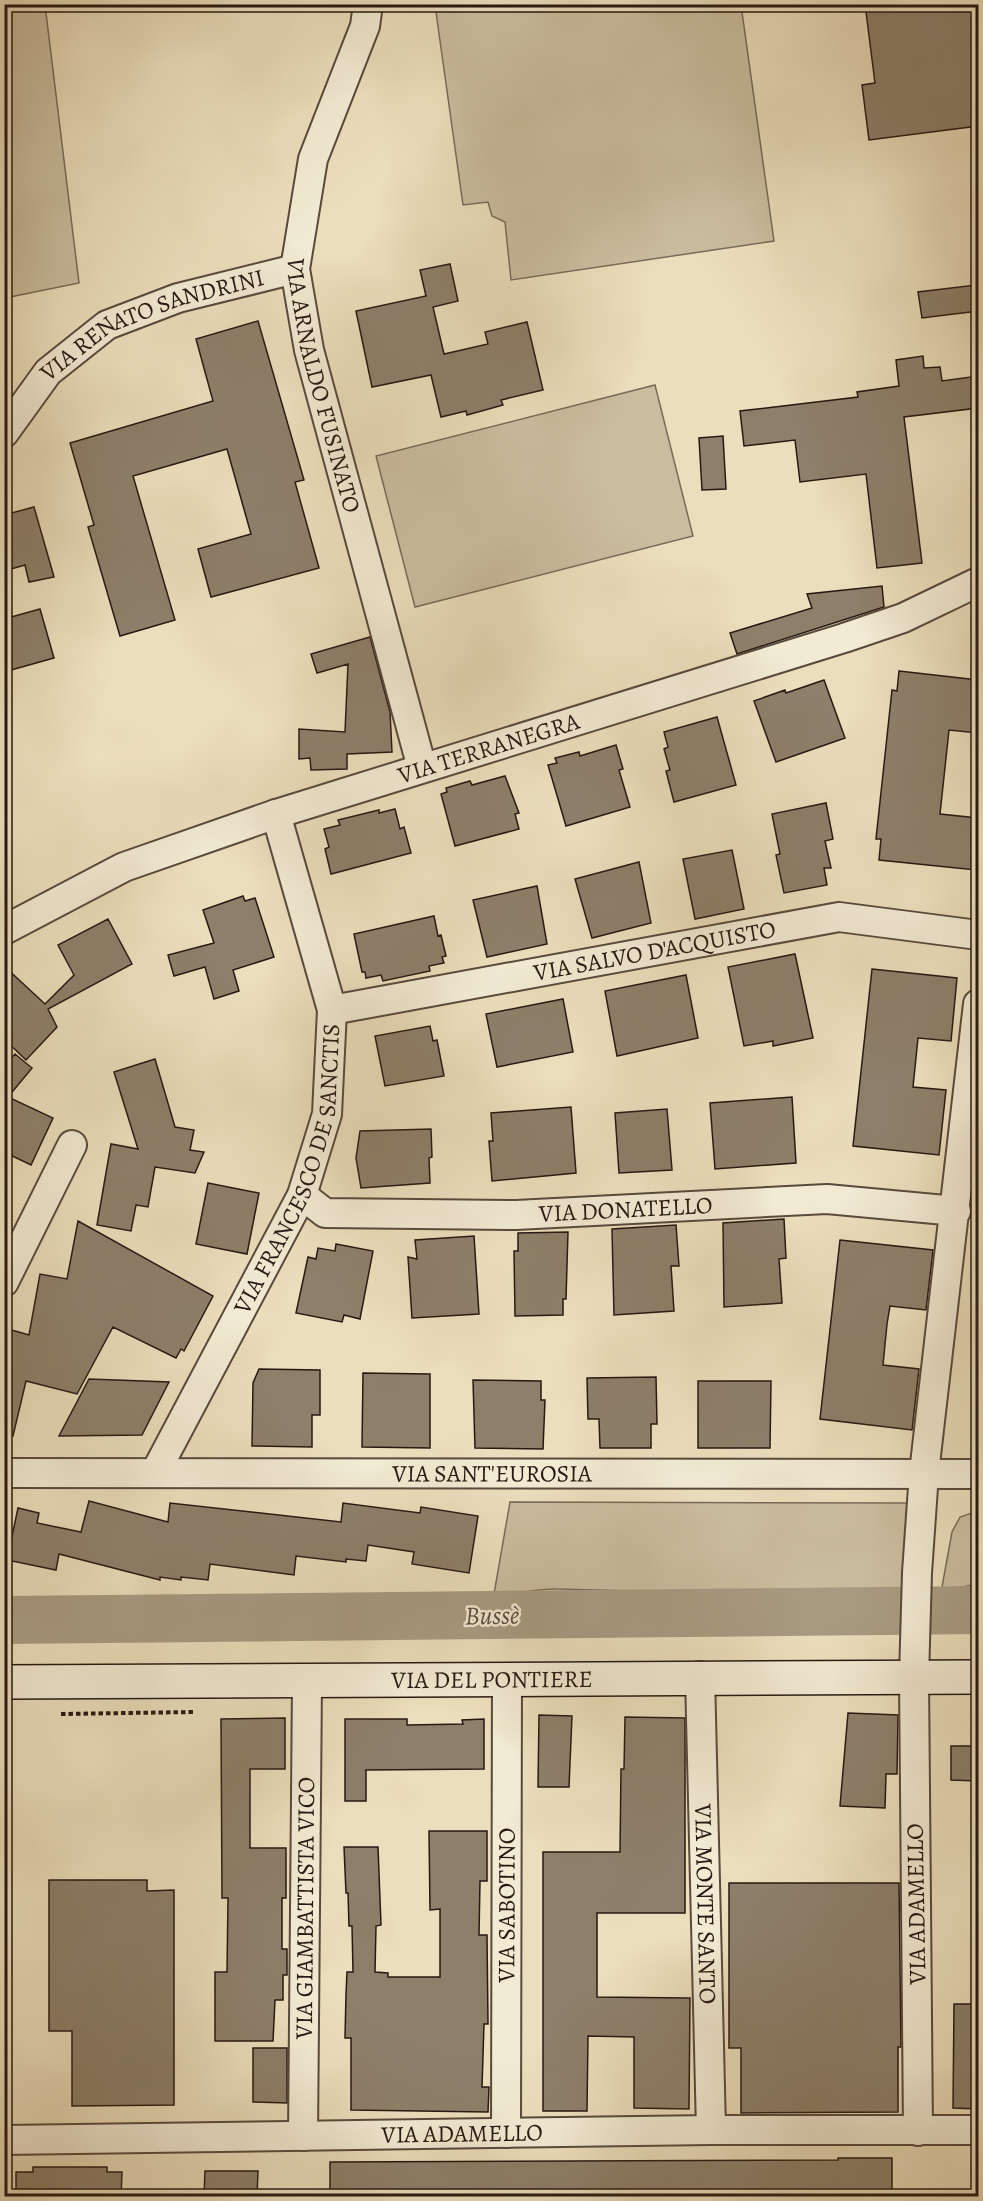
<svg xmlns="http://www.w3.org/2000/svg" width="983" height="2201" font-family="Alegreya,serif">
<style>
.green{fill:#cabd9f;stroke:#786b58;stroke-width:1.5}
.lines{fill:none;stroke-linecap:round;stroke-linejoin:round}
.river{stroke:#a89b82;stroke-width:48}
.building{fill:#8d7f6a;stroke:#271912;stroke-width:1.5}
.minor-casing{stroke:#584a3c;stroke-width:32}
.secondary-casing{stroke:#271912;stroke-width:36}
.path{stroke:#271912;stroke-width:4;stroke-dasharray:4.5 3;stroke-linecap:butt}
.minor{stroke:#f2ead3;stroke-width:28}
.secondary{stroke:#f2ead3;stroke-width:33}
.labels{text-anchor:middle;stroke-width:5;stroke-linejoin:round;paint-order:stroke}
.street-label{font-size:24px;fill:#271912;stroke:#f2ead3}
.water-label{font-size:26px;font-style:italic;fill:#5b4d3f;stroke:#f2ead3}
</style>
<rect width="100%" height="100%" fill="#ebdebc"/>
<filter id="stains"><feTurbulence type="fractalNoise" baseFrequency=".00333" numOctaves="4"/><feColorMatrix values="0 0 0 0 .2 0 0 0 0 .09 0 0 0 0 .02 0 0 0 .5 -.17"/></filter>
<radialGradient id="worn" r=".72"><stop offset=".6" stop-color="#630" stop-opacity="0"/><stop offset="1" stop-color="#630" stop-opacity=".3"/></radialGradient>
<!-- green -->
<path class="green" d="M5,4L45,5L79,283L5,298Z
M435,5H741L774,241L511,280L505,222L492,216L488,202L463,205Z
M655,385L693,536L415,607L376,456Z
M510,1502L905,1503L907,1504L902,1590L897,1593C833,1588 769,1591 704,1592C655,1592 606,1590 557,1589C536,1588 514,1596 494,1594Z
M978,1511V1584L946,1590L942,1587L952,1532L960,1517Z"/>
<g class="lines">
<!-- river -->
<path class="river" d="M4,1620L978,1610"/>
</g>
<!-- building -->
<path class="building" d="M865,4H978V126L869,140L862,85L875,83Z
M450,264L458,301L433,307L444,354L488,344L485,332L527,322L543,390L501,400L503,405L467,415L466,411L441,417L431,375L372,387L356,311L426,296L420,270Z
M976,285L978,311L922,318L918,292Z
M258,321L304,480L295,482L319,568L211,597L198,549L251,534L227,449L133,476L175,620L120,636L88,527L94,525L70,443L213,401L196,339Z
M923,356L924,368L940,367L942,381L978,376V408L904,417L922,563L877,568L866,474L800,482L795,440L744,446L740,411L858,397L857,392L899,386L896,360Z
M723,436L726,489L702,490L699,438Z
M34,507L54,577L29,582L25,565L4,571V515Z
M882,586L884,607L737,654L730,633L812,608L807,594Z
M40,609L54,658L4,672V619Z
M370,637L390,712L392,752L347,754V769L311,770L310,758L299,759V729L345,732L348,664L317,673L311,654Z
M899,671L978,680V733L949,730L940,814L978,818L976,870L879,860L881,839H876L892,690L897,691Z
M824,680L845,738L776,762L754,701L785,690L786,693Z
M717,717L736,785L674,802L666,771L670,770L664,749L668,747L664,732Z
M616,745L623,769L619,770L630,807L566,826L548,765L557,763L555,758L579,752L580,756Z
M505,776L519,813L515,814L519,829L455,846L441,794L447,792L446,788L470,781L472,785Z
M826,803L833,839L825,841L831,868H824L827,885L784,893L776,855L780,854L772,814Z
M395,809L400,829L404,827L411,853L331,874L325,849L329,847L324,829L340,825L338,820L379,810V813Z
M732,850L744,909L695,919L683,859Z
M639,862L651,923L592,938L575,879Z
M537,886L547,944L487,957L473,900Z
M243,896L245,901L255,898L274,957L233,970L239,991L214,999L205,967L174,976L168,955L214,943L203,910Z
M434,916L438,936L441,935L446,956L442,957L444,963L429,966L430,971L383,981L381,975L366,978L365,972H362L354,934Z
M108,919L132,964L48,1009L57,1027L26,1060L4,1039V966L45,1004L74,975L58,945Z
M795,954L813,1038L773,1046V1041L744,1046L728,967Z
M872,969L957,978L951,1041L918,1038L913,1087L946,1090L939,1155L853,1146Z
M686,975L698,1038L617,1056L605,991Z
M563,999L573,1052L497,1067L486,1014Z
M430,1026L433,1041L437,1040L444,1076L385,1086L375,1036Z
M15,1054L32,1068L8,1097L53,1118L31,1165L4,1152V1067Z
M155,1059L175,1127L194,1130L190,1150L204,1152L195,1173L155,1167L148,1207L136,1205L131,1231L97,1225L111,1144L138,1149L114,1072Z
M792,1097L796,1163L715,1169L710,1103Z
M571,1107L576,1173L492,1181L489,1141H493L491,1113Z
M667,1109L672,1170L619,1173L615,1113Z
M431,1129L432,1157L429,1158L430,1183L361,1188L356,1158L360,1131Z
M208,1183L259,1193L247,1254L196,1244Z
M784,1219L786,1258L779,1259L782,1303L724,1307L723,1223Z
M78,1221L213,1296L184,1351L181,1349L176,1358L113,1327L77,1394L26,1381L13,1436L4,1435V1341L8,1329L29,1335L40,1274L67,1279Z
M676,1225L679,1266H671L674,1311L614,1315L612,1229Z
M568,1232L566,1299H563V1315L515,1316L514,1251H518V1233Z
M474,1236L479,1314L412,1318L408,1257L417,1259L415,1240Z
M840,1240L933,1250L926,1310L890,1306L887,1324L883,1365L919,1369L912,1430L820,1419Z
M336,1244L373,1251L360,1319L344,1315L342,1322L296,1313L308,1257L316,1259L318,1248L335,1251Z
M259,1369L320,1370V1415H312V1447L252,1446L253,1383Z
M363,1373L430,1374V1448L362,1447Z
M656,1377L657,1424H651V1448H600L599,1419H588L587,1378Z
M89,1379L169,1382L142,1435L59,1436Z
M473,1380L541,1381V1400H545L543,1449L475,1448Z
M698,1381H771L770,1448H698Z
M89,1501L168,1522L170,1503L341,1522L343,1503L420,1513L421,1507L478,1516L469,1573L412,1564L414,1552L368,1545L366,1561L346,1559V1562L296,1556L294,1575L210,1564L208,1580L181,1577V1580L160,1577V1580L59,1554L56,1570L7,1560L18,1508L39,1513L37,1523L81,1532Z
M848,1713L898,1715L897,1774H886L885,1808L840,1806Z
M539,1715L572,1716L569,1787H538Z
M625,1717L685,1718V1913H597V1997L690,1998L689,2109L634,2108V2037L588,2036L587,2111H543V1852H620L621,1769H624Z
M285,1718V1769H250V1848H286V1898H282V1949H287V1975H283V2000H275L273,2041H215V1972H227L228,1898H222L221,1719Z
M345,1719H407V1725L463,1724L462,1720L484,1719V1769L366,1770V1801H345Z
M951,1746H978V1781L951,1780Z
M429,1831H487V1881H480L479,1935H487L488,2024H484L482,2087H489L488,2112L351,2110V2038H345L346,1994L347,1972H353L352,1926H349L348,1893H346L344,1847H378L381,1925L376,1926L375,1972L388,1973V1977H440V1909L430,1910Z
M49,1880H147V1891L174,1890V2105L72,2106V2031H49Z
M729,1883H899L901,2047H898V2112L741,2113V2048H729Z
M954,2004H978V2109L953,2108Z
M253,2048H287V2103L253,2102Z
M838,2158H892V2196H330V2162L838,2160Z
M33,2167H107V2172H122L121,2196H16V2172H33Z
M205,2171H258L257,2196H204Z"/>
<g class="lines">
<defs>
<g id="minor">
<path id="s1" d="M368,4L365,26L313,159L295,269L309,350L422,768"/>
<path id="s2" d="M4,433L48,372L107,325L178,298L295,269"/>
<path id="s3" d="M4,930L124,867L276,814L844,638L903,618L978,582"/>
<path id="s4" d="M332,1010L839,917L978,935"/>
<path id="s5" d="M302,1195L325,1213L516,1215L827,1199L956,1211"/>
<path d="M4,1282L72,1145"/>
<path id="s6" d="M4,1473L978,1474"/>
<path id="s7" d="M155,1473L302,1195L327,1114L332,1010L276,814"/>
<path id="s8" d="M700,1676L711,2130"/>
<path d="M918,2131L914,1677L917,1573L924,1473L978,1004"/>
<path id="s9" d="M506,2133L507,1678"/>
<path id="s10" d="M303,2136L307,1682"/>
<path id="s11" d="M4,2140L711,2130H978"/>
</g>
<g id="secondary">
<path id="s12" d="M4,1682L978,1677"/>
</g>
</defs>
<!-- minor casing -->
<use href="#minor" class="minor-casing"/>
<!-- secondary casing -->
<use href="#secondary" class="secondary-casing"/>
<!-- path -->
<path class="path" d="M61,1714L194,1712"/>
<!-- minor -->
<use href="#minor" class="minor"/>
<!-- secondary -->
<use href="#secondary" class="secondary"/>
</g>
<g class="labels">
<!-- street labels -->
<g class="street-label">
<text dy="8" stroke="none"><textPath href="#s2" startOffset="192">VIA RENATO SANDRINI</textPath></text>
<text dy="8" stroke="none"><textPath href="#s1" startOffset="396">VIA ARNALDO FUSINATO</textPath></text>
<text dy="8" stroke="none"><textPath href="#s3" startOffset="519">VIA TERRANEGRA</textPath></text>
<text dy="8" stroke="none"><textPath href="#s4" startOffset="328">VIA SALVO D'ACQUISTO</textPath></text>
<text dy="8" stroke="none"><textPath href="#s7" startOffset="336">VIA FRANCESCO DE SANCTIS</textPath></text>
<text dy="8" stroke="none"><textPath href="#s5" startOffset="330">VIA DONATELLO</textPath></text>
<text dy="8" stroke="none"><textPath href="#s6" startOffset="488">VIA SANT'EUROSIA</textPath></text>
<text dy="8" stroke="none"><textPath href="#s12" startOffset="488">VIA DEL PONTIERE</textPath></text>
<text dy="8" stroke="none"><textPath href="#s8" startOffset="228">VIA MONTE SANTO</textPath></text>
<text transform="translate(916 1904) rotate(-91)" y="8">VIA ADAMELLO</text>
<text dy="8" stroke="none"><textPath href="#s9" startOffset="228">VIA SABOTINO</textPath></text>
<text dy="8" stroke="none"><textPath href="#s10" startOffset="228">VIA GIAMBATTISTA VICO</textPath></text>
<text dy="8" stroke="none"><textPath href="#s11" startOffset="458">VIA ADAMELLO</textPath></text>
</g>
<!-- water labels -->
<g class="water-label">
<text transform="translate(492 1615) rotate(-1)" y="9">Bussè</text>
</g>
</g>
<!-- margin -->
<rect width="983" height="2201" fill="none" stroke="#ebdebc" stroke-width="24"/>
<rect x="6" y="6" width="971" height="2189" fill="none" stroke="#271912" stroke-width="3"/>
<rect x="12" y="12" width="959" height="2177" fill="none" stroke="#271912" stroke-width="1.5"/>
<rect width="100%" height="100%" filter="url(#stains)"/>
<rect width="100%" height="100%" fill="url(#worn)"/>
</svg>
